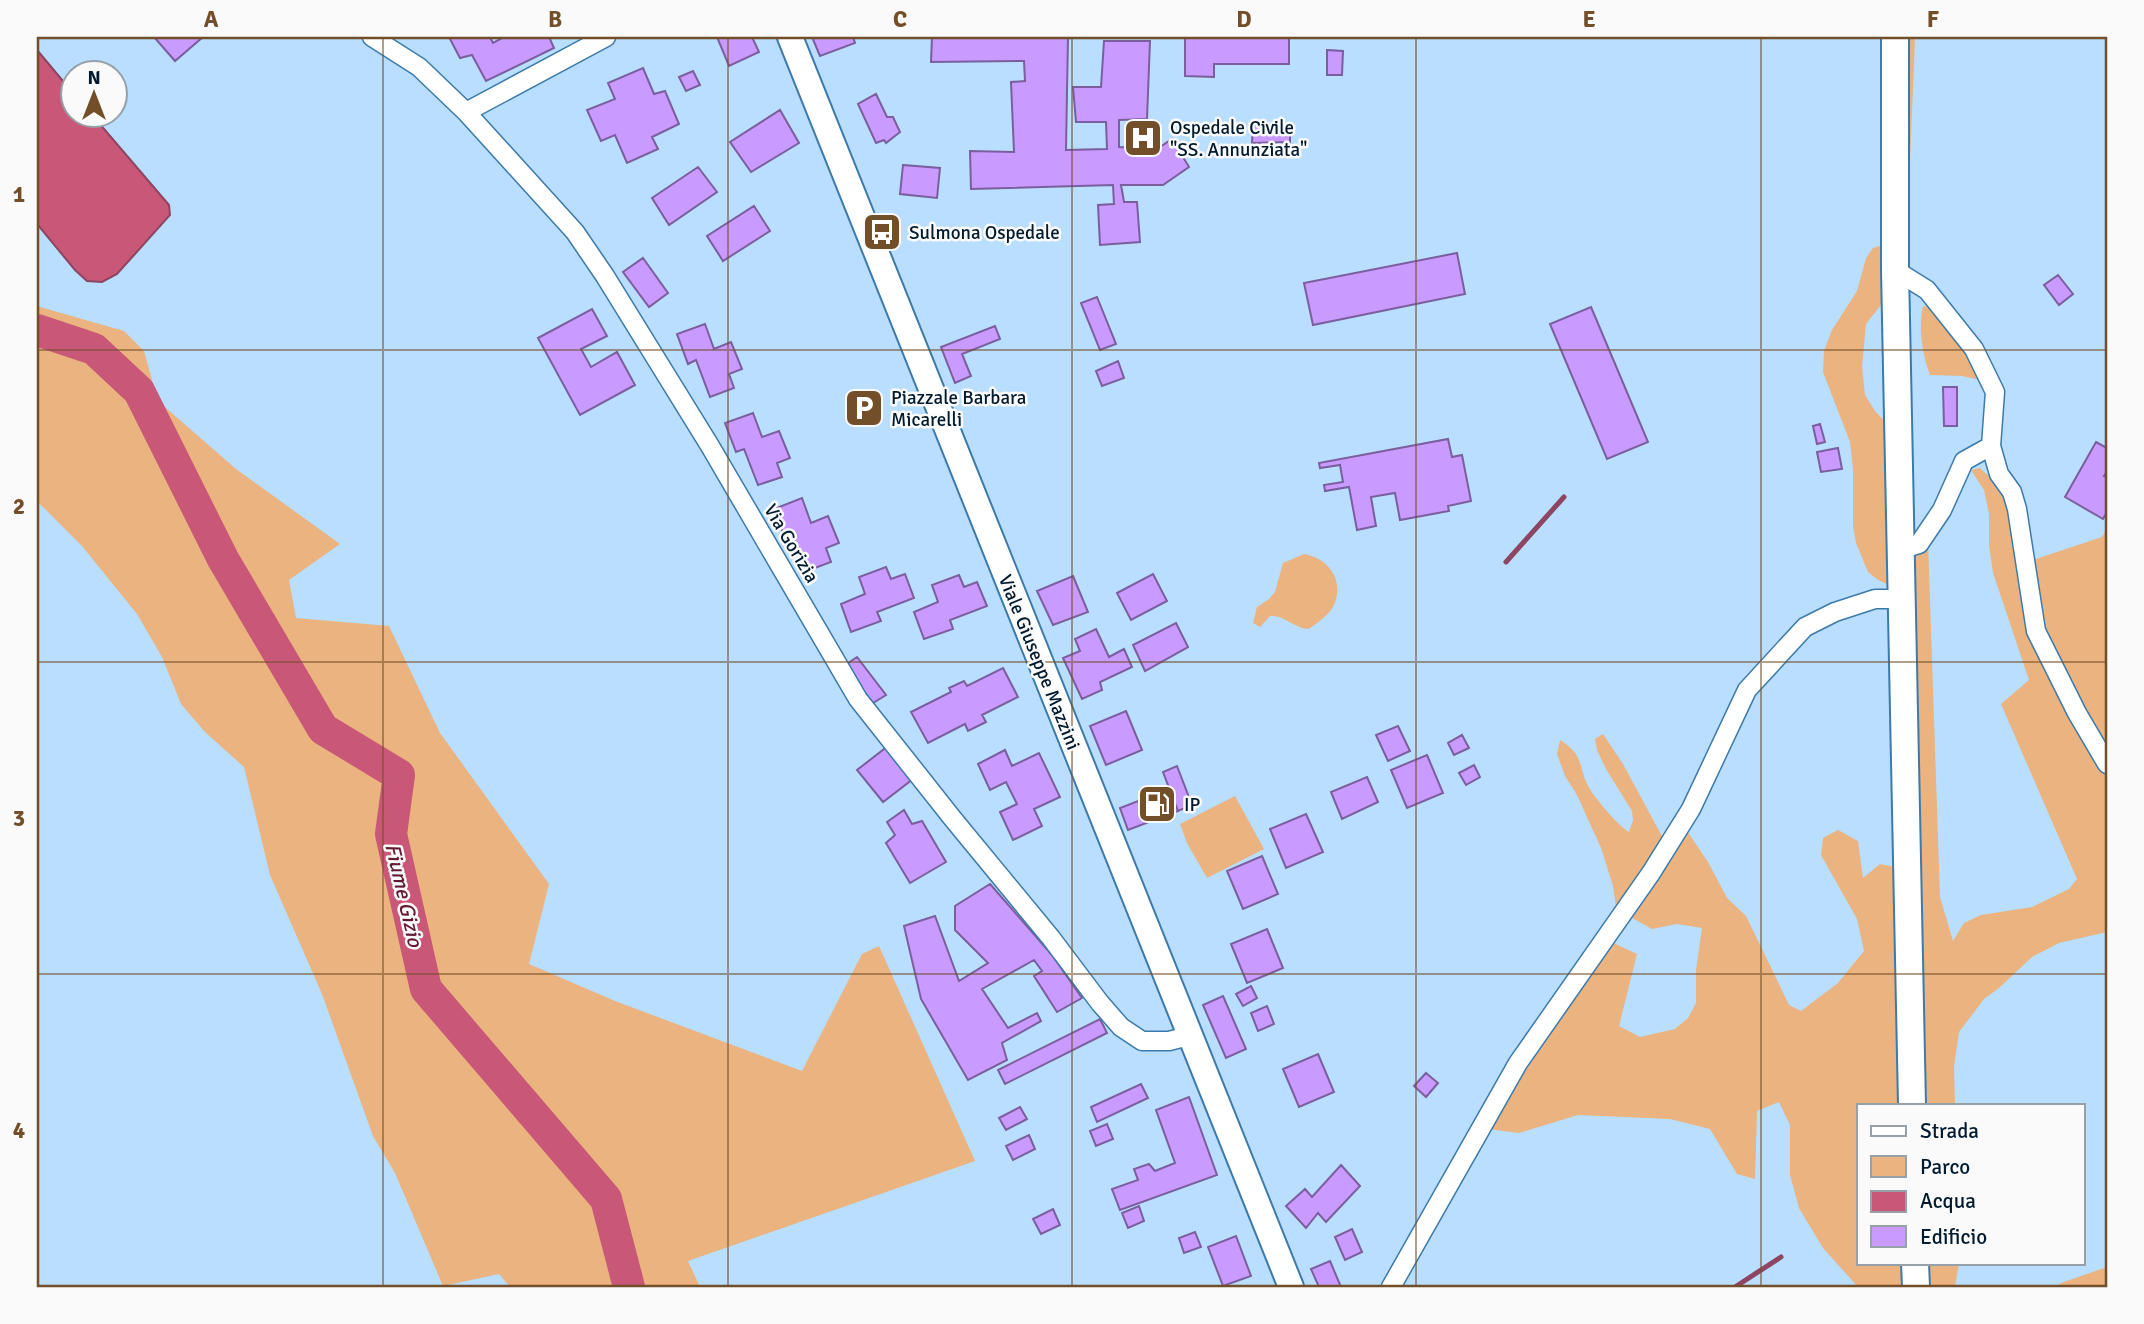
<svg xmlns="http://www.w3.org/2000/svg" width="2144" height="1324" font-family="Signika,sans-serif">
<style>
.green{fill:#eab37f}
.water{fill:#c95778;stroke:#8d4562;stroke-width:2}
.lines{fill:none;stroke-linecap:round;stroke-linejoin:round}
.stream{stroke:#8d4562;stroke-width:5}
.river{stroke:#c95778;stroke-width:32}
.building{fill:#c99aff;stroke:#7b5e9d;stroke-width:2}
.street-casing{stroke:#3c7aab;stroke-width:21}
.secondary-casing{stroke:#3c7aab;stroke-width:28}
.primary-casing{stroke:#3c7aab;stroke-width:30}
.street{stroke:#fff;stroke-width:18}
.secondary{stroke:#fff;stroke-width:24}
.primary{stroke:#fff;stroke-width:26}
.grid{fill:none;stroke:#724e29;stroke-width:2;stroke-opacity:0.55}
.labels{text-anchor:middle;stroke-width:5;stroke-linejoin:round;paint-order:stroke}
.poi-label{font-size:19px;fill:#011a2d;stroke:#fafafa;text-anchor:start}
.street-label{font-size:19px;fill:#011a2d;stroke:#fafafa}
.water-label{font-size:21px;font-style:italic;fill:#621931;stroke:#fafafa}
.neatline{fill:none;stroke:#724e29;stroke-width:2.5}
.grid-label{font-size:23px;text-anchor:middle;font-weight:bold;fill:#724e29}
</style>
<rect width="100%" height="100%" fill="#b9deff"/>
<!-- green -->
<path class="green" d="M1908,37H1915L1908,213Z
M1887,244V297L1866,324L1862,366L1865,395L1875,411L1888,425L1891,586L1878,580L1868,572L1856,543L1853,526V469L1850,442L1823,372L1824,351L1832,330L1857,291L1866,258L1873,248Z
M37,304L40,307L124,331L144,351L158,401L236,469L340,544L289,580L296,618L389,626L440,733L549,884L529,964L615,1001L802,1071L862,954L879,946L975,1161L688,1261L700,1287H510L499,1274L443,1286L395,1173L373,1136L322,994L270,875L244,767L205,732L181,704L162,657L137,614L82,546L37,501Z
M1923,306L1933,308L1945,319L1984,381L1962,376L1930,375C1922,353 1918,328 1923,306Z
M1980,468L2008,494L2031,632L2107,773V932L2059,943L2032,957L1999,988L1984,999L1959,1032L1954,1067L1955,1105H1923L1911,563L1928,541L1940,897L1953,941L1964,923L1981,915L2032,907L2069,889L2077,879L2001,704L2029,680L1993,573L1989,545V514L1984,490L1971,470Z
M2107,528V764L2036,631L2024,563L2102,537Z
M1304,554C1328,558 1345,580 1334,605C1330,614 1317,623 1309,629C1293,628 1285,615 1270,616L1260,627L1253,623L1257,607L1269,599L1275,592L1283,563Z
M1603,734L1623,764L1664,840L1617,914L1613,886L1601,848L1577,795L1565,776L1557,754L1560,740C1584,755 1578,765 1588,786C1594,797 1619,827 1629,832L1633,820L1632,811L1606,769L1597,750L1595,739Z
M1235,796L1264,849L1207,878L1187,843L1180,824Z
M1685,828L1708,862L1727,898L1746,916L1789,1005L1801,1011L1838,983L1864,951L1857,919L1821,855L1823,838L1838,830L1858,841L1863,878L1880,864L1899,868L1904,1105H1859V1263H1907V1287H1858L1823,1248L1799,1208L1790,1175V1125L1779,1102L1757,1111L1755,1179L1737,1174L1710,1129L1670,1119L1578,1115L1519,1133L1487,1129L1515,1074L1609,941L1637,954L1619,1026L1640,1037L1675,1029L1688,1018L1696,1003V970L1702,928L1677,924L1652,929L1627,915Z
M1926,1263H1959L1955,1287H1927Z
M2107,1267V1287H2057L2061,1283Z"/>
<!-- water -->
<path class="water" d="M37,50L73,93L74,116H93L169,205L170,215L117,274L102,282L87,281L75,270L37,224Z"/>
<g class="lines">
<!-- stream -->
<path class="stream" d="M1506,562L1564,497
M1735,1287L1781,1257"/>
<!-- river -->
<path class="river" d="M37,330L94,349L139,391L223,559L323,729L399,775L391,834L426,989L606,1199L629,1287"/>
</g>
<!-- building -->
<path class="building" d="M154,37H203L175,61Z
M449,37H490L493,43L504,37H549L554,48L486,81L472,55L460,58Z
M717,37H752L759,52L729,66Z
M812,37H853L855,43L820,56Z
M932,37H1068L1066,150L1107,149L1106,122H1076L1073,87H1101L1104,41H1150L1147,119L1119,120V147L1157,149L1172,139L1189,167L1163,185H1121L1124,202H1137L1140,242L1100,245L1098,205L1114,204L1113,185L971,189L970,151L1014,152L1011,82L1025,81L1024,61L931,62Z
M1185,37H1289V64H1214V77L1185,76Z
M1327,50L1343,51L1342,75H1327Z
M643,68L654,94L665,91L679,124L652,137L658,149L627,163L615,135L601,141L587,110L615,99L608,83Z
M693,71L700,85L686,91L679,77Z
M876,94L887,117H893L900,132L886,143L884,140L876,143L858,104Z
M780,110L799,143L751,172L730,142Z
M1290,124V142L1252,143L1253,125Z
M903,165L940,168L937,198L900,194Z
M698,167L717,192L669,225L652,198Z
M754,206L770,231L723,261L707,236Z
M1457,253L1465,294L1313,325L1304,283Z
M643,258L668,293L649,307L623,272Z
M2058,275L2073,294L2059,305L2044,285Z
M1097,297L1116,344L1100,350L1081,303Z
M1591,307L1648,442L1607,459L1550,324Z
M592,309L607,336L581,349L591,367L617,352L635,385L580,415L538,338Z
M705,324L714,349L731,342L742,369L729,374L734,388L710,397L696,360L688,364L677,334Z
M995,326L1000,339L962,354L971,376L955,383L941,347Z
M1118,361L1124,378L1102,386L1096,371Z
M1943,387H1957V426H1944Z
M753,413L762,437L779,431L790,458L777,463L782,477L758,485L744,449L736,452L725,423Z
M1820,424L1825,442L1817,444L1813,426Z
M1448,439L1452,457L1462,455L1471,501L1448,506L1449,511L1400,520L1395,493L1371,497L1376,526L1357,530L1349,487L1325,491L1324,485L1343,482L1340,465L1320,468L1319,463Z
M2096,442L2107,448V471L2104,476L2107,477V512L2103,519L2065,497Z
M1838,448L1842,469L1821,472L1817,452Z
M802,498L811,523L828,516L839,543L826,548L831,562L807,571L793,535L785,538L774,509Z
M886,567L891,579L905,574L914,598L877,612L881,621L851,632L841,604L865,594L859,577Z
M1153,574L1167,601L1131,620L1117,593Z
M959,575L964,587L977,582L987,606L950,620L953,629L924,639L914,612L938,602L932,585Z
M1073,576L1088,612L1053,625L1037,591Z
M1176,623L1188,647L1145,671L1133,645Z
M1096,629L1109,657L1124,649L1132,667L1100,682L1102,690L1082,699L1063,658L1080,651L1075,639Z
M857,657L886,695L873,703L844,666Z
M1003,668L1018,697L982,715L986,722L968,731L965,724L928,743L911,712L951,692L949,688L964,681L967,686Z
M1126,711L1142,750L1106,765L1090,726Z
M1398,726L1410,751L1388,761L1376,735Z
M1462,735L1469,748L1454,755L1448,743Z
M888,746L913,779L883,802L857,770Z
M1005,750L1012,766L1039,753L1060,797L1034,809L1042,826L1013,840L1000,812L1017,804L1006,782L990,790L978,764Z
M1427,755L1443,793L1407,808L1391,770Z
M1474,765L1480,777L1466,785L1459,773Z
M1177,766L1192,805L1178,811L1163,772Z
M1367,777L1378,802L1342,819L1331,792Z
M1169,789L1178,811L1128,830L1120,808Z
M904,810L912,824L922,821L946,862L910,883L886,843L895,835L887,822Z
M1306,814L1323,852L1286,868L1270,829Z
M1262,856L1278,894L1243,909L1227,871Z
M990,884L1052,955L1082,998L1057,1012L1034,976L1042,971L1034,960L982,989L1008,1028L1037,1013L1041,1021L1002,1043L1007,1060L968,1080L921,999L904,926L935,916L959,981L988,963L955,930V906Z
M1267,929L1283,968L1247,983L1231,944Z
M1251,986L1257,998L1243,1006L1236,994Z
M1223,996L1246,1049L1226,1058L1203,1005Z
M1267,1006L1274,1024L1258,1031L1251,1013Z
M1100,1019L1107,1033L1005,1084L998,1070Z
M1318,1054L1334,1092L1299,1107L1283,1069Z
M1426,1073L1438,1083L1426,1097L1414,1086Z
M1141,1084L1148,1098L1097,1122L1091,1107Z
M1189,1097L1217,1175L1120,1210L1112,1189L1138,1180L1134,1169L1149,1164L1155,1171L1175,1163L1156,1110Z
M1020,1107L1027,1119L1006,1130L999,1118Z
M1107,1124L1113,1139L1096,1146L1090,1131Z
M1029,1135L1035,1149L1013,1160L1006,1146Z
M1341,1165L1360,1186L1326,1222L1318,1213L1306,1228L1286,1206L1305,1189L1312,1197Z
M1139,1206L1144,1221L1128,1228L1122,1213Z
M1053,1209L1060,1225L1041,1234L1033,1219Z
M1352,1229L1362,1252L1345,1260L1335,1237Z
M1195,1232L1201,1247L1184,1253L1179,1238Z
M1236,1236L1251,1276L1223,1286L1208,1247Z
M1330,1261L1341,1287H1319L1311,1269Z"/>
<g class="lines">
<defs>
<path id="street" d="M372,37L419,67L466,112L575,232L605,276L710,446L858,699L953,819L1051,938L1100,1003L1121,1027L1142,1041H1169L1189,1036
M466,112L606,37
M1895,270L1927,290L1974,349L1995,392L1991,446L1999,474L2012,492L2017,509L2036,631L2077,713L2107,764
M1900,550L1919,544L1942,510L1964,461L1991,446
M1391,1287L1518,1063L1651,873L1691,809L1747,690L1805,627L1835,612L1875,599H1901"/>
<path id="secondary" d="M790,37L1291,1287"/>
<path id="primary" d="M1895,37V270L1912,1105
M1915,1263L1916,1287"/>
</defs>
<!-- street casing -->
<use href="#street" class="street-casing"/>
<!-- secondary casing -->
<use href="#secondary" class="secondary-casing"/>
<!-- primary casing -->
<use href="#primary" class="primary-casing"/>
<!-- street -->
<use href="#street" class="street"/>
<!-- secondary -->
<use href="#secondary" class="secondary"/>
<!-- primary -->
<use href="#primary" class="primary"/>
</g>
<!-- grid -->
<path class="grid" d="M383,37V1287M728,37V1287M1072,37V1287M1416,37V1287M1761,37V1287M37,350H2107M37,662H2107M37,974H2107"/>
<!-- icons -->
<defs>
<symbol id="hospital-square" viewBox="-11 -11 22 22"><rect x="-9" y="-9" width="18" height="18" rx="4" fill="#724e29" stroke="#fafafa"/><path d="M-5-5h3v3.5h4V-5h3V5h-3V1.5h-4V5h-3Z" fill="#fff"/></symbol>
<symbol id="bus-square" viewBox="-11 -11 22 22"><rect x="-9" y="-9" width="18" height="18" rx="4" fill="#724e29" stroke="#fafafa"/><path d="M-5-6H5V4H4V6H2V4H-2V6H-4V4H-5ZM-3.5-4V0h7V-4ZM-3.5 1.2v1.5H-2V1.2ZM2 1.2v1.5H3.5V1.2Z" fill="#fff"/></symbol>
<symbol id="parking-square" viewBox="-11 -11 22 22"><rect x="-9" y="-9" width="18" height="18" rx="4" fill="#724e29" stroke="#fafafa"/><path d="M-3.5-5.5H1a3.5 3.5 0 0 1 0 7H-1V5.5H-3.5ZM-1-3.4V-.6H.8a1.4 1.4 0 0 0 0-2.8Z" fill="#fff"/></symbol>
<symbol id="fuel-square" viewBox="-11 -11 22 22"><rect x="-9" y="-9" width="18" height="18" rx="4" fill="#724e29" stroke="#fafafa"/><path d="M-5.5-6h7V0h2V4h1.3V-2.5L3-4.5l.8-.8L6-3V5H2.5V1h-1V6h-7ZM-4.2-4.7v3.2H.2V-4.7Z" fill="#fff"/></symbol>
</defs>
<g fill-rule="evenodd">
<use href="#hospital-square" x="1121" y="116" width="44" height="44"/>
<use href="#bus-square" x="860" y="210" width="44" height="44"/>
<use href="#parking-square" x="842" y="386" width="44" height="44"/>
<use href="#fuel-square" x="1135" y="782" width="44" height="44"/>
</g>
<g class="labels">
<!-- poi labels -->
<g class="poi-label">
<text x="1170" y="134">Ospedale Civile<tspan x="1170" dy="22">"SS. Annunziata"</tspan></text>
<text x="909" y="239">Sulmona Ospedale</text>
<text x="891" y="404">Piazzale Barbara<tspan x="891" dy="22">Micarelli</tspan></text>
<text x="1184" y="811">IP</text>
</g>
<!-- street labels -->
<g class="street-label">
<text transform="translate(792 543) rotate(59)" y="7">Via Gorizia</text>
<text transform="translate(1040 662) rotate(68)" y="7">Viale Giuseppe Mazzini</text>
</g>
<!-- water labels -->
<g class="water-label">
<text transform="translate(404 895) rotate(77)" y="7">Fiume Gizio</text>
</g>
</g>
<!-- border -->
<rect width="2144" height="1324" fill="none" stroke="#fafafa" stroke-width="77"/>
<!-- legend -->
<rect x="1857" y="1104" width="228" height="161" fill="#fafafa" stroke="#96a0a8" stroke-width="2"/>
<rect x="1871" y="1126" width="35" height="10" fill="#ffffff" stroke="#96a0a8" stroke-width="2"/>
<text x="1920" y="1138" font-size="21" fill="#011a2d">Strada</text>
<rect x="1871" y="1156" width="35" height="21" fill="#eab37f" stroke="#96a0a8" stroke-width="2"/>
<text x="1920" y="1174" font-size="21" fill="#011a2d">Parco</text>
<rect x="1871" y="1191" width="35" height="21" fill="#c95778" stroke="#96a0a8" stroke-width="2"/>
<text x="1920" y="1208" font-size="21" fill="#011a2d">Acqua</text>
<rect x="1871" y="1226" width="35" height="21" fill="#c99aff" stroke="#96a0a8" stroke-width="2"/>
<text x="1920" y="1244" font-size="21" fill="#011a2d">Edificio</text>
<!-- north arrow -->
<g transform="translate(94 94)"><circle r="33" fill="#fafafa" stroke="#96a0a8" stroke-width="2"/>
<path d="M0-5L12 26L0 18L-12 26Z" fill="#724e29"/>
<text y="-10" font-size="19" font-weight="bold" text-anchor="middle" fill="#011a2d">N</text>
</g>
<rect x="38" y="38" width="2068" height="1248" class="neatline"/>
<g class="grid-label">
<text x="211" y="27">A</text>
<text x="555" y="27">B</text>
<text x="900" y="27">C</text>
<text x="1244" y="27">D</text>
<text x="1589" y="27">E</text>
<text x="1933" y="27">F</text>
<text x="19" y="202">1</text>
<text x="19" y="514">2</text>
<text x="19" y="826">3</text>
<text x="19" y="1138">4</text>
</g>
</svg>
